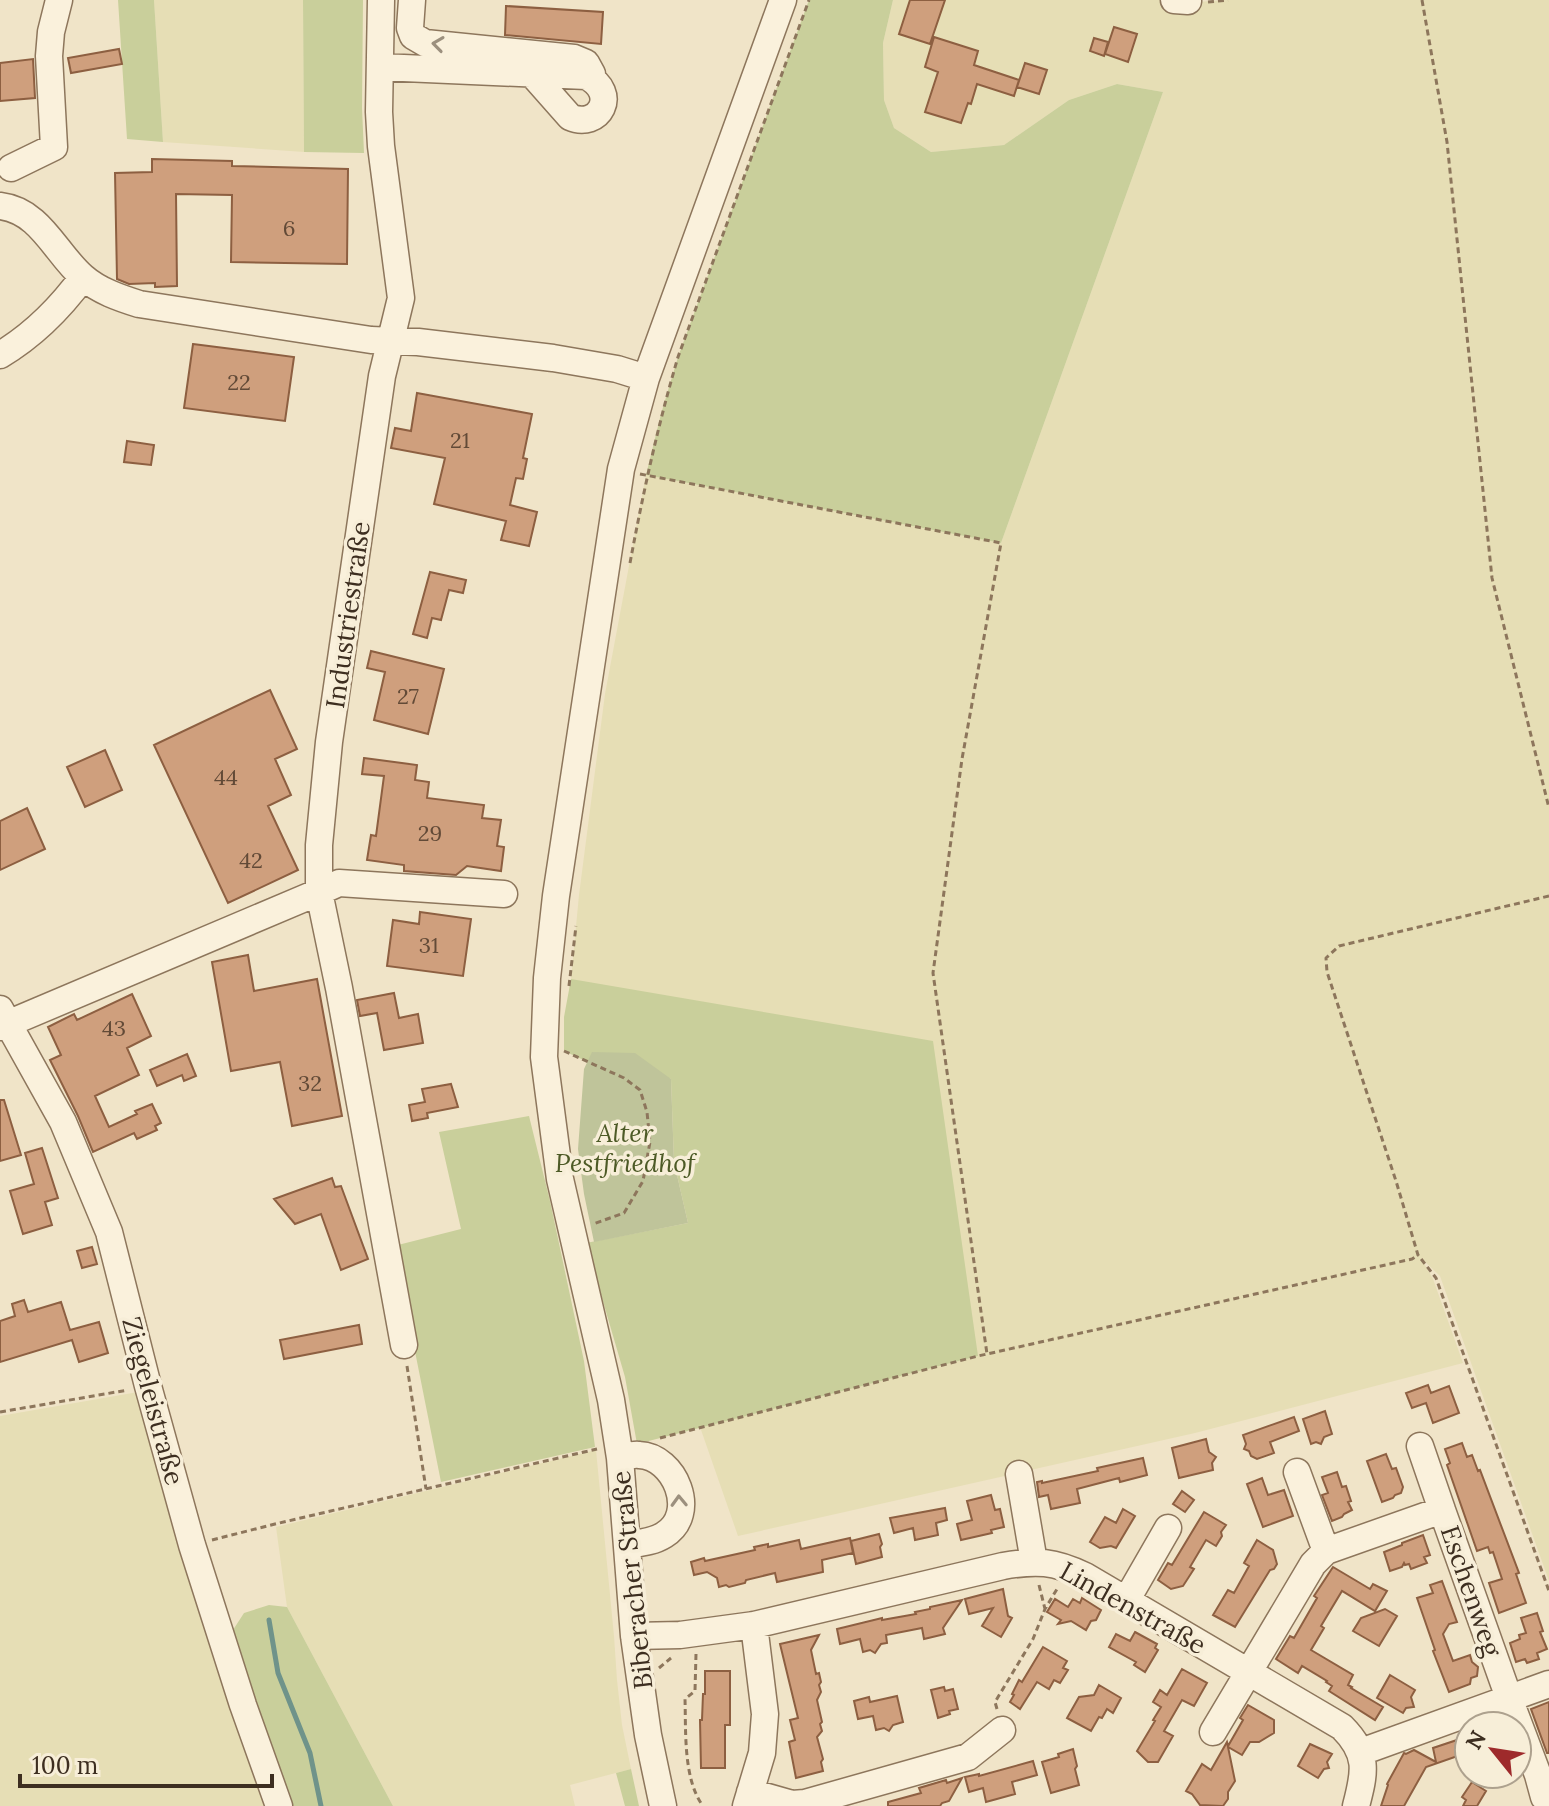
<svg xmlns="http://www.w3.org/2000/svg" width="1549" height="1806" font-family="Lora,serif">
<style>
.farmland{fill:#e6deb5}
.green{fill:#c9cf9b}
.cemetery{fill:#bfc49a}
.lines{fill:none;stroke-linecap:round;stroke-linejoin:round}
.stream{stroke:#6f938a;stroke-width:5}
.building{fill:#cf9f7d;stroke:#8d5f41;stroke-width:2}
.minor-casing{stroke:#8d765c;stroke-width:29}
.path{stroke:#8d765c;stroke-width:3;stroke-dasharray:6 4;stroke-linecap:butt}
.minor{stroke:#faf1dc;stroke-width:26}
.oneway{stroke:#9c907e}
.labels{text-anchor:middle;stroke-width:7;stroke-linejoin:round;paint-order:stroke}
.number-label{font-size:22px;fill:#624a37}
.street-label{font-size:26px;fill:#3d2e20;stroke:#f7eed8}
.park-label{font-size:26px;font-style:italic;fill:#4d5a26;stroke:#f7eed8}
</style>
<rect width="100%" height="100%" fill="#f0e4c8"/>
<!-- farmland -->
<path class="farmland" d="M154,0H303L304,152L163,142Z
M893,0H1174L1196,2L1228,0H1549V1581L1440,1276L1421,1258L1433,1279L1463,1363L1195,1433L738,1536L700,1427L978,1356L571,979L579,895L605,694L646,475L1001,543L1163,92L1117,84L1069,100L1004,145L931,152L894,128L884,100L883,43Z
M144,1391L273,1806H0V1416Z
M596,1450L614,1636L617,1680L622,1725L631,1769L570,1785L575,1806H393L287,1607L276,1527Z"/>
<!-- green -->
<path class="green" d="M118,0H154L163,142L127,139Z
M303,0H363L362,108L364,153L304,152Z
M809,0H893L883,43L884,100L894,128L931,152L1004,145L1069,100L1117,84L1163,92L1001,543L646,475L661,414L678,357Z
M571,979L933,1041L978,1356L637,1444L625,1377L586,1243L688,1223L674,1162L671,1079L593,1052L588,1062L564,1051V1017Z
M529,1116L550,1201L584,1361L595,1447L441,1482L394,1246L461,1229L439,1132Z
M269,1605L287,1607L393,1806H291L250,1703L233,1630L244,1613Z
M631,1769L639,1806H625L616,1773Z"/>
<!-- cemetery -->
<path class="cemetery" d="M592,1052L635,1053L671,1079L674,1162L688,1223L594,1242L584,1194L578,1149L584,1069Z"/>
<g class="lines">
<!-- stream -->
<path class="stream" d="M269,1620L278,1673L310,1753L321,1806"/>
</g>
<!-- building -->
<path class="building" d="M910,0H945L930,44L899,34Z
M506,6L603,12L601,44L505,35Z
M1114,27L1137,34L1128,62L1105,54Z
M934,37L978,51L974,65L1019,80L1014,96L977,84L971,104L968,103L961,123L925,112L938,72L925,67Z
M1094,38L1108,42L1104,56L1090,51Z
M119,49L122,64L71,73L68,58Z
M33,59L35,98L0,101V63Z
M1025,63L1047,70L1039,94L1017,87Z
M152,159L232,161V166L348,169L347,264L231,262L232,195L176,194L177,286L155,287V283L129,284L117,279L115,173L152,172Z
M193,344L294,357L285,421L184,408Z
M417,393L532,414L523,458L527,459L523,479L516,478L510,505L537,512L529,546L501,540L506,521L434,504L445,458L391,448L395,428L411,431Z
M127,441L154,445L151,465L124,462Z
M430,572L466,580L463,593L449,590L441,620L432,618L427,638L413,634Z
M371,651L444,669L428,734L374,720L385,672L367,668Z
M270,690L297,749L275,759L291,795L268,806L298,870L228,903L154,745Z
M105,750L122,790L85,807L67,767Z
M364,758L417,765L415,780L429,782L427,798L484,805L482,818L501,820L497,846L504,847L501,871L467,866L456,875L404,871V865L367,860L371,835L376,836L384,776L362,774Z
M27,808L45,849L0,870V821Z
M420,912L471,919L463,976L387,966L393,920L419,924Z
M248,955L254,991L317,979L342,1116L292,1126L280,1062L231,1071L212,962Z
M394,993L399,1018L418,1014L423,1043L384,1050L377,1013L360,1016L357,1000Z
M132,994L151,1036L127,1048L139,1075L95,1096L109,1127L137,1114L135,1111L152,1104L161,1123L155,1126L157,1130L137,1139L134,1133L93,1152L78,1116L50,1060L61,1055L48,1027L74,1014L77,1020Z
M187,1054L196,1076L184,1081L182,1075L157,1086L150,1070Z
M451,1084L458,1107L427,1113L428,1118L412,1121L409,1105L425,1102L422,1089Z
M0,1100H4L21,1155L0,1161Z
M42,1148L58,1198L45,1202L52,1225L23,1234L10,1191L34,1184L25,1153Z
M332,1178L335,1187L341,1186L368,1259L341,1270L321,1214L295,1224L274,1199Z
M92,1247L97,1264L82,1268L77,1251Z
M24,1300L28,1312L61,1302L70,1330L99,1322L108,1353L79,1362L72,1340L0,1362V1321L15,1316L12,1304Z
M359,1325L362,1344L284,1359L280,1340Z
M1428,1385L1431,1393L1449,1386L1459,1413L1433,1423L1426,1403L1412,1408L1406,1393Z
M1325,1411L1332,1434L1324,1437L1321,1444L1316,1442L1311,1444L1303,1419Z
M1294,1417L1299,1431L1270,1442L1274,1453L1257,1459L1251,1456L1249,1451L1244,1449L1246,1444L1243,1435Z
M1206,1439L1209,1452L1216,1457L1212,1463L1213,1470L1179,1478L1172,1448Z
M1462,1443L1467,1457L1472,1455L1478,1471L1480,1470L1519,1573L1516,1574L1526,1603L1499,1613L1489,1583L1502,1579L1493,1552L1490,1553L1488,1547L1477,1551L1447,1465L1450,1463L1445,1449Z
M1386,1454L1392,1469L1396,1468L1403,1487L1401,1493L1395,1495L1393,1498L1382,1502L1367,1461Z
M1143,1458L1147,1475L1120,1482L1119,1478L1077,1489L1080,1503L1051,1509L1048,1495L1039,1497L1037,1482L1042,1481V1483L1098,1471L1097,1468Z
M1337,1472L1342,1487L1346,1486L1351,1501L1348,1502L1352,1510L1344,1514L1342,1517L1332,1521L1322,1495L1328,1493L1322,1477Z
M1262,1478L1268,1495L1284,1490L1293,1516L1263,1527L1247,1484Z
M1182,1491L1194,1500L1185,1512L1173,1504Z
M991,1495L995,1510L1000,1509L1004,1527L991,1530L992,1533L961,1540L957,1524L972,1520L967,1501Z
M945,1508L947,1520L936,1523L938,1535L915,1540L913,1528L894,1533L890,1518Z
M1123,1509L1135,1516L1116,1548L1111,1546L1100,1548L1090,1542L1105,1517L1116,1523Z
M1204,1512L1226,1525L1221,1532L1222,1536L1216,1546L1206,1540L1190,1567L1194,1569L1183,1586L1171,1589L1158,1580L1168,1563L1172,1565Z
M879,1534L882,1544L880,1547L882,1557L856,1564L851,1541Z
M1423,1535L1430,1555L1424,1557L1427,1563L1411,1569L1409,1564L1405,1565L1404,1563L1402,1567L1390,1571L1384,1552L1402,1545V1543Z
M850,1538L853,1553L822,1560L823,1572L777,1582L775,1573L746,1580L745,1583L729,1587L726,1585L719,1587L717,1578L707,1572L694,1575L691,1562L704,1558L705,1561L755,1550L754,1547L768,1544V1547L799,1540L801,1549Z
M1257,1540L1273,1550L1277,1564L1274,1569L1270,1570L1235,1627L1213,1615L1228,1590L1234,1593L1249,1566L1244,1563Z
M1333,1567L1370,1589L1373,1584L1387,1591L1375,1611L1342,1591L1321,1626L1324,1628L1311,1650L1353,1675L1348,1685L1352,1687L1351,1688L1383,1707L1375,1720L1329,1691L1332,1686L1326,1682L1327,1681L1302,1666L1298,1673L1276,1659L1290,1636L1294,1638L1317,1598L1314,1596Z
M1442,1581L1457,1622L1449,1624L1443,1634L1453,1661L1470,1655L1472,1662L1478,1667L1477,1676L1471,1678L1470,1684L1449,1692L1433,1651L1435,1650L1417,1598L1433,1593L1430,1585Z
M1003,1589L1008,1616L1012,1618L1001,1637L982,1626L993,1608L969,1614L965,1599Z
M1082,1598L1101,1610L1096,1620L1091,1621L1086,1630L1071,1621L1058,1624L1061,1620L1047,1612L1055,1599L1068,1607L1073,1599L1080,1603Z
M962,1600L943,1628L945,1634L924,1639L922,1628L886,1635L887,1643L881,1644L875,1653L870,1650L863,1652L860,1639L840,1644L837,1629L882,1618V1620L916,1614L915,1612L930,1609V1607Z
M1385,1609L1397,1616L1379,1646L1353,1631L1361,1618Z
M1537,1613L1543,1631L1540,1632L1547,1649L1537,1653L1539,1659L1527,1663L1525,1659L1516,1662L1510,1643L1520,1639L1519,1635L1526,1633L1521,1618Z
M1135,1632L1157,1644L1155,1648L1158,1650L1145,1672L1134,1665L1136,1662L1109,1647L1116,1634L1130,1641Z
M819,1635L811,1650L816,1674L819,1673L821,1682L819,1685L821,1692L817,1700L822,1722L820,1724L822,1731L817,1737L823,1759L821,1762L823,1771L796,1778L789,1742L795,1740L790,1720L798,1718L780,1644Z
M1043,1647L1067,1661L1063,1668L1068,1670L1060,1683L1054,1680L1049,1689L1037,1682L1020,1709L1010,1702L1014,1695L1012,1694L1019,1680L1022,1682Z
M1182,1669L1207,1683L1194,1706L1182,1700L1164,1731L1173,1736L1158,1762H1148L1137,1751L1155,1721L1153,1720L1161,1707L1153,1702L1160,1690L1167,1695Z
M705,1671H730V1725H725V1768H701L700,1720H702L703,1694H705Z
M1390,1675L1415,1690L1411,1697L1414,1707L1406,1708L1403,1713L1377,1698Z
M1099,1685L1121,1698L1113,1713L1107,1709L1102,1718L1099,1717L1091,1731L1067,1718L1079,1697L1094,1695Z
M944,1687L945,1691L953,1689L958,1709L949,1711L950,1714L938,1718L931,1690Z
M897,1696L903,1722L893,1725L889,1731L884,1728L876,1730L873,1716L858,1719L854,1701L869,1697L870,1702Z
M1549,1702V1753H1547L1531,1709Z
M1248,1705L1274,1720V1733L1259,1742H1250L1242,1755L1228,1747L1235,1781L1228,1792V1799L1223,1806L1200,1805L1192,1794L1186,1791L1202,1764L1211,1770L1227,1742L1228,1746L1243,1720L1240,1718Z
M1469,1736V1752L1426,1767L1404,1806H1381L1388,1785L1387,1784L1404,1753L1406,1754L1414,1750L1436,1762L1433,1748Z
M1310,1744L1332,1754L1327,1762L1329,1768L1324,1769L1318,1778L1298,1766Z
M1073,1749L1077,1766L1075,1769L1079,1785L1051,1793L1042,1762L1059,1757L1058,1754Z
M1033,1761L1037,1775L1012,1782L1015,1794L986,1802L983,1788L969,1792L965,1777L979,1774V1776Z
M962,1778L949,1801L942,1803L940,1806H888V1802L921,1793L919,1788L946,1780L947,1783Z
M1472,1782L1486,1791L1477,1806H1463L1466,1800L1462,1797Z"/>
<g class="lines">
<defs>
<path id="minor" d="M412,0L410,28L413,36L425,43L574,58L586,63L592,74
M1174,0L1188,1
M381,67L586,76C620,93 599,130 570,117L532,74
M11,168L54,147L49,56L51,32L59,0
M0,206C41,211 55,253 83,277C99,291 120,298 139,304L371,340L418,342L553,358L617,369L646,378
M0,355C32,336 61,307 83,277
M0,1009L63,1122L109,1232L148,1386L192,1545L243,1705L279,1806
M0,1027L319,892V845L329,742L382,376L401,298L381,146L379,112L381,0
M404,1345L339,988L319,892L339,883L504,894
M1420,1446L1442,1510
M620,1458C625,1457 633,1454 639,1455C675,1456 699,1514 664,1535C653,1542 640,1543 627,1545
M1297,1472L1326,1551
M1019,1474L1034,1562
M1126,1601L1168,1528
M634,1636L680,1635L754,1625L1003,1566C1037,1560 1054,1561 1085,1576L1342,1727C1369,1754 1365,1772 1356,1806
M1213,1732L1313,1564L1326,1551L1442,1510L1509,1698L1538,1775L1544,1797
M1361,1752L1549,1684
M750,1792L792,1804L805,1803L968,1757L1002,1730
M663,1806L648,1735L634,1636L620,1458L611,1400L560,1179L544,1057L547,978L556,896L621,469L646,378L783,0
M746,1806L762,1753L765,1714L754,1625"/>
</defs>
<!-- minor casing -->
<use href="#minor" class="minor-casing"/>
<!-- path -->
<path class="path" d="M1422,0L1447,142L1492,578L1549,808
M1208,2L1228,0
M640,474L1001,543L962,759L933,973L987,1354
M630,563C643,493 658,425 678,357L809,0
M1549,896L1339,946L1326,958L1327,972L1396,1181L1418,1255L1436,1278L1549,1591
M569,986L576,926
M564,1051L624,1078L640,1090L647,1112L650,1142L643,1181L624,1213L593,1224
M407,1366L426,1489
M0,1412L128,1390
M660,1438L978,1356L1412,1259L1418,1255
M212,1540L275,1524L597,1449
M1039,1585L1045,1609
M696,1654L695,1691L685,1699C686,1731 683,1779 703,1806
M659,1668L671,1658
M997,1709L995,1702L1033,1639L1045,1609L1057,1589"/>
<!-- minor -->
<use href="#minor" class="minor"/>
</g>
<!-- one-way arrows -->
<defs><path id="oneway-chevron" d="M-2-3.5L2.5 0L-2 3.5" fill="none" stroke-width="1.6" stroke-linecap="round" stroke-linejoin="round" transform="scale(2)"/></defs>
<g class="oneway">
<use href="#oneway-chevron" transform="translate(438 44) rotate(-172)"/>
<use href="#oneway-chevron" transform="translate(679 1501) rotate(-92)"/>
</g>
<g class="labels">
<!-- number labels -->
<g class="number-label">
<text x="289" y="236">6</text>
<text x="239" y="390">22</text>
<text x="460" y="448">21</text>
<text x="408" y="704">27</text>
<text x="226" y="785">44</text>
<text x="430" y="841">29</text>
<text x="251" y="868">42</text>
<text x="429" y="953">31</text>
<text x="114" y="1036">43</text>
<text x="310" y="1091">32</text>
</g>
<!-- street labels -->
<g class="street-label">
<text transform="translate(348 615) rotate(-82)" y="9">Industriestraße</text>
<text transform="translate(153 1401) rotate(75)" y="9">Ziegeleistraße</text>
<text transform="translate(632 1580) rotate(-96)" y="9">Biberacher Straße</text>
<text transform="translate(1471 1591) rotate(71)" y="9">Eschenweg</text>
<text transform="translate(1133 1608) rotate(29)" y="9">Lindenstraße</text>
</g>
<!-- park labels -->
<g class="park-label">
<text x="625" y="1142">Alter<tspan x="625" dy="30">Pestfriedhof</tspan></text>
</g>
</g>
<!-- north arrow -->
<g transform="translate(1493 1750) rotate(300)"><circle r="38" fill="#f7eed8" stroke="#ada18e" stroke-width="2"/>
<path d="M0-6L14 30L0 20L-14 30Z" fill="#9e2a2b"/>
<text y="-12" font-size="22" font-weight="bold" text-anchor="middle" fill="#3d2e20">N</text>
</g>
<!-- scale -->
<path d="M20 1774v12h252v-12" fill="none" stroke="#3d2e20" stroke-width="4"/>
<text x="32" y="1774" font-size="24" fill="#3d2e20" stroke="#f7eed8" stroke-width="6" paint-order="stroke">100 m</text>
</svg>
